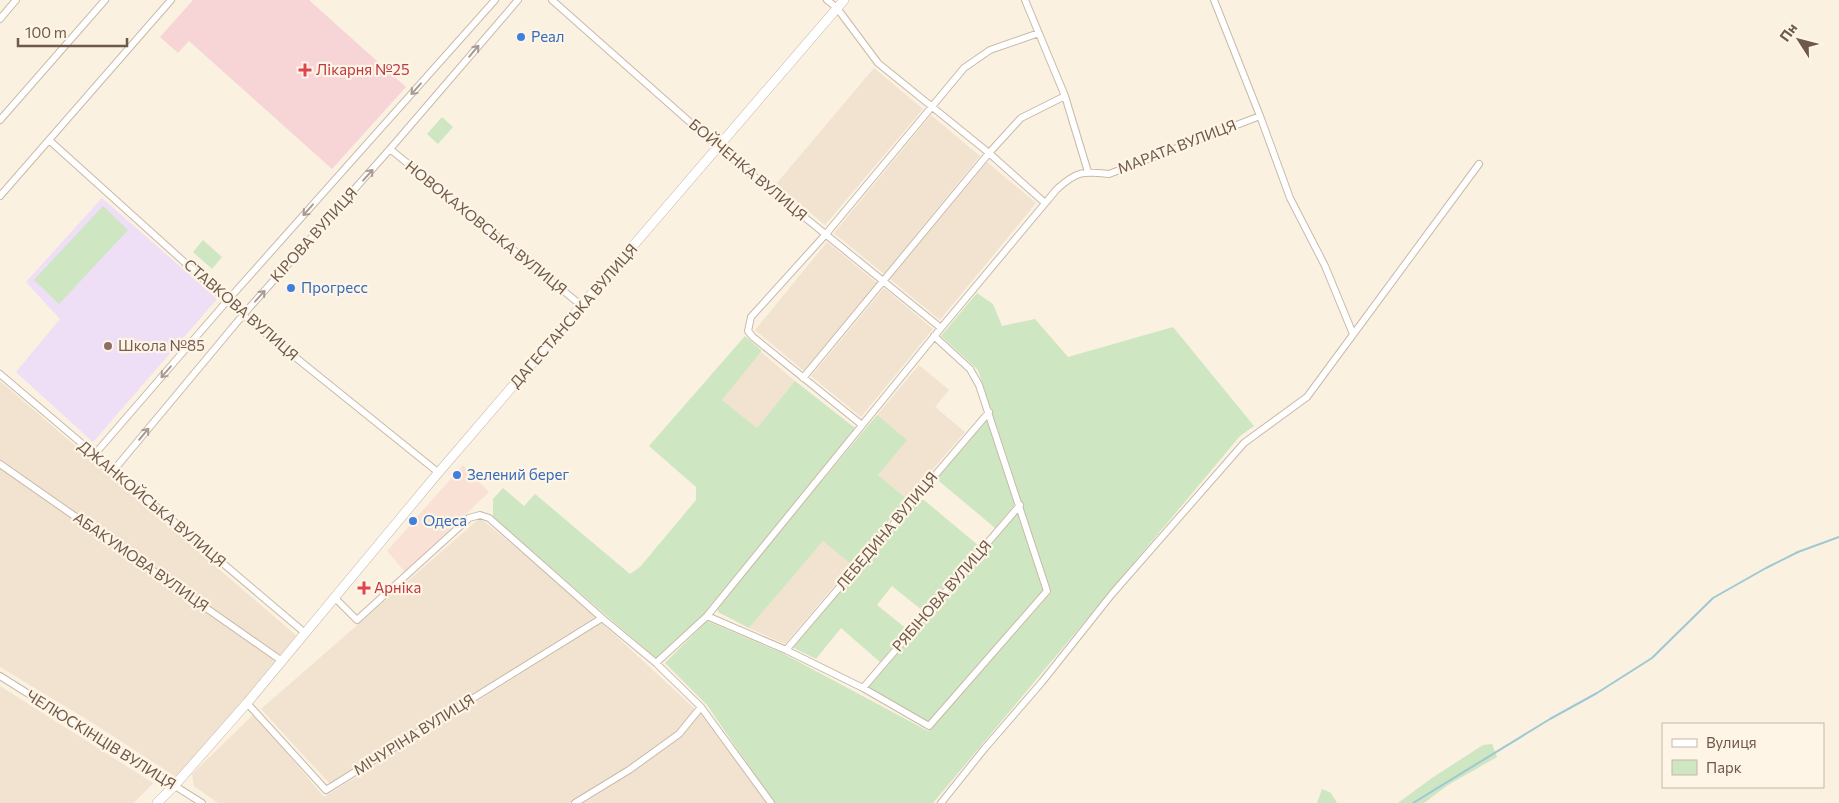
<svg xmlns="http://www.w3.org/2000/svg" width="1839" height="803" font-family="Commissioner,sans-serif">
<style>
.residential{fill:#f1e3d0}
.commercial{fill:#fae1d5}
.education{fill:#eedef6}
.medical{fill:#f7d5d7}
.green{fill:#cee6c1}
.lines{fill:none;stroke-linecap:round;stroke-linejoin:round}
.stream{stroke:#9ec8d3;stroke-width:2}
.minor-casing{stroke:#c9b9a9;stroke-width:8}
.tertiary-casing{stroke:#c9b9a9;stroke-width:10}
.minor{stroke:#fff;stroke-width:6}
.tertiary{stroke:#fff;stroke-width:9}
.oneway{stroke:#a99b92}
.shop-dot{fill:#3f7fe0;stroke:#fef5e6;stroke-width:2}
.health-dot{fill:#e0444e;stroke:#fef5e6;stroke-width:2}
.education-dot{fill:#8d6e63;stroke:#fef5e6;stroke-width:2}
.labels{text-anchor:middle;stroke-width:4.5;stroke-linejoin:round;paint-order:stroke}
.shop-label{font-size:15px;fill:#366cbe;stroke:#fef5e6;text-anchor:start}
.health-label{font-size:15px;fill:#be3a42;stroke:#fef5e6;text-anchor:start}
.street-label{font-size:15px;fill:#6f594a;stroke:#fef5e6}
.education-label{font-size:15px;fill:#785e54;stroke:#fef5e6;text-anchor:start}
</style>
<rect width="100%" height="100%" fill="#faf1e1"/>
<!-- residential -->
<path class="residential" d="M874,68L923,109L825,225L776,184Z
M931,115L980,156L884,274L834,233Z
M987,162L1036,203L940,320L890,279Z
M827,242L877,283L804,371L755,330Z
M884,288L933,329L861,417L811,376Z
M761,352L795,381L757,428L722,400Z
M919,365L949,390L935,407L965,432L907,499L878,475L877,415Z
M0,381L298,637L251,693L176,777L96,725L0,667Z
M480,518L556,581L595,617L330,784L261,709Z
M823,541L852,565L785,644L749,628Z
M602,623L695,709L677,731L626,768L569,803H218L194,786L192,774L254,714L324,797Z
M0,686L153,783L134,803H0Z
M701,713L767,803H583L631,773L682,736Z"/>
<!-- commercial -->
<path class="commercial" d="M463,465L489,492L405,572L387,551Z"/>
<!-- education -->
<path class="education" d="M102,198L217,299L93,442L16,372L60,319L26,282Z"/>
<!-- medical -->
<path class="medical" d="M193,0H309L406,87L332,169L189,41L178,53L160,37Z"/>
<!-- green -->
<path class="green" d="M442,117L453,127L438,144L427,134Z
M103,206L128,230L59,304L34,280Z
M203,240L222,257L212,269L193,252Z
M977,293L993,304L1002,326L1035,319L1068,357L1173,327L1254,426L1240,436L933,803H774L707,705L665,663L707,621L784,654L928,731L1051,593L978,370L941,336Z
M745,336L761,350V352L722,400L757,428L795,381L855,428L707,611L657,659L493,518V499L503,488L524,506L535,494L630,574L640,567L696,500V487L649,446Z
M877,415L907,440L878,475L907,499L852,565L823,541L749,628L718,612L717,606Z
M988,418L1017,502L995,528L939,481V476Z
M918,500H924L979,546L923,611L892,586L877,605L908,630L880,662L841,628L816,659L792,647Z
M1020,509L1044,589L928,722L868,688Z
M1492,744L1497,757L1448,785L1424,803H1398L1432,778L1483,745Z
M1322,789L1331,793L1337,803H1317Z"/>
<g class="lines">
<!-- stream -->
<path class="stream" d="M1413,803L1550,719L1597,693L1652,658L1713,598L1766,568L1798,552L1839,537"/>
<defs>
<path id="minor" d="M552,0L718,147L941,328L707,616L656,663
M827,0L837,8L878,63L989,153L1045,203
M1025,0L1065,96L1088,172
M1214,0L1260,116L1290,198L1325,266L1353,334
M0,19L16,0
M0,120L105,0
M49,140L243,315L439,473
M390,149L582,306
M0,196L171,0
M941,328L1057,189C1077,171 1083,171 1109,174L1260,116
M0,374L305,633
M803,378L989,153L1021,118L1065,96
M862,425L753,337L748,331L751,317L826,234L964,68L990,50L1039,33
M94,455L227,301L495,0
M0,464L282,661
M113,471L243,315L390,149L518,0
M334,597L357,620L469,518L480,515L489,518L602,618L656,663L701,707L771,803
M707,616L786,650L863,688L929,726L1047,591L979,385L970,369L934,336
M786,650L989,412
M0,676L202,803
M863,688L1020,505
M247,703L326,790L602,618
M575,803L629,770L679,734L701,707
M941,803L985,748L1042,682L1112,594L1244,443L1307,397L1479,164"/>
<path id="tertiary" d="M157,803L174,786L247,703L433,479L844,0"/>
</defs>
<!-- minor casing -->
<use href="#minor" class="minor-casing"/>
<!-- tertiary casing -->
<use href="#tertiary" class="tertiary-casing"/>
<!-- minor -->
<use href="#minor" class="minor"/>
<!-- tertiary -->
<use href="#tertiary" class="tertiary"/>
</g>
<!-- one-way arrows -->
<defs><path id="oneway-shaft" d="M-6 0H5M1.5-3L5.5 0L1.5 3" fill="none" stroke-width="1.6" stroke-linecap="round" stroke-linejoin="round" transform="scale(1.25)"/></defs>
<g class="oneway">
<use href="#oneway-shaft" transform="translate(474 51) rotate(-50)"/>
<use href="#oneway-shaft" transform="translate(416 89) rotate(132)"/>
<use href="#oneway-shaft" transform="translate(368 175) rotate(-48)"/>
<use href="#oneway-shaft" transform="translate(308 210) rotate(132)"/>
<use href="#oneway-shaft" transform="translate(260 296) rotate(-48)"/>
<use href="#oneway-shaft" transform="translate(166 372) rotate(131)"/>
<use href="#oneway-shaft" transform="translate(144 434) rotate(-50)"/>
</g>
<!-- markers -->
<g class="shop-dot">
<circle cx="521" cy="37" r="5"/>
<circle cx="291" cy="288" r="5"/>
<circle cx="457" cy="475" r="5"/>
<circle cx="413" cy="521" r="5"/>
</g>
<g class="health-dot">
<path d="M302.5 62.5h5v5h5v5h-5v5h-5v-5h-5v-5h5z"/>
<path d="M361.5 580.5h5v5h5v5h-5v5h-5v-5h-5v-5h5z"/>
</g>
<circle class="education-dot" cx="108" cy="346" r="5"/>
<g class="labels">
<!-- shop labels -->
<g class="shop-label">
<text x="531" y="42">Реал</text>
<text x="301" y="293">Прогресс</text>
<text x="467" y="480">Зелений берег</text>
<text x="423" y="526">Одеса</text>
</g>
<!-- health labels -->
<g class="health-label">
<text x="316" y="75">Лікарня №25</text>
<text x="374" y="593">Арніка</text>
</g>
<!-- street labels -->
<g class="street-label">
<text transform="translate(1177 147) rotate(-21)" y="5">МАРАТА ВУЛИЦЯ</text>
<text transform="translate(748 170) rotate(40)" y="5">БОЙЧЕНКА ВУЛИЦЯ</text>
<text transform="translate(486 228) rotate(39)" y="5">НОВОКАХОВСЬКА ВУЛИЦЯ</text>
<text transform="translate(314 235) rotate(-48)" y="5">КІРОВА ВУЛИЦЯ</text>
<text transform="translate(241 310) rotate(41)" y="5">СТАВКОВА ВУЛИЦЯ</text>
<text transform="translate(574 316) rotate(-49)" y="5">ДАГЕСТАНСЬКА ВУЛИЦЯ</text>
<text transform="translate(152 504) rotate(40)" y="5">ДЖАНКОЙСЬКА ВУЛИЦЯ</text>
<text transform="translate(887 531) rotate(-50)" y="5">ЛЕБЕДИНА ВУЛИЦЯ</text>
<text transform="translate(141 562) rotate(35)" y="5">АБАКУМОВА ВУЛИЦЯ</text>
<text transform="translate(942 596) rotate(-49)" y="5">РЯБІНОВА ВУЛИЦЯ</text>
<text transform="translate(414 735) rotate(-32)" y="5">МІЧУРІНА ВУЛИЦЯ</text>
<text transform="translate(101 740) rotate(32)" y="5">ЧЕЛЮСКІНЦІВ ВУЛИЦЯ</text>
</g>
<!-- education labels -->
<g class="education-label">
<text x="118" y="351">Школа №85</text>
</g>
</g>
<!-- legend -->
<rect x="1662" y="723" width="162" height="65" fill="#fef5e6" stroke="#c5b7a8"/>
<rect x="1672" y="739" width="25" height="8" fill="#ffffff" stroke="#c5b7a8"/>
<text x="1706" y="748" font-size="15" fill="#6f594a">Вулиця</text>
<rect x="1672" y="760" width="25" height="15" fill="#cee6c1" stroke="#c5b7a8"/>
<text x="1706" y="773" font-size="15" fill="#6f594a">Парк</text>
<!-- north arrow -->
<g transform="translate(1799 40) rotate(306)" stroke="#fef5e6" stroke-width="4" paint-order="stroke">
<path d="M0-4L9 19L0 12L-9 19Z" fill="#6f594a"/>
<text y="-8" font-size="14" font-weight="bold" text-anchor="middle" fill="#6f594a">Пн</text>
</g>
<!-- scale -->
<path d="M18 38v8h109v-8" fill="none" stroke="#6f594a" stroke-width="2.5"/>
<text x="25" y="38" font-size="15" fill="#6f594a" stroke="#fef5e6" stroke-width="4" paint-order="stroke">100 m</text>
</svg>
